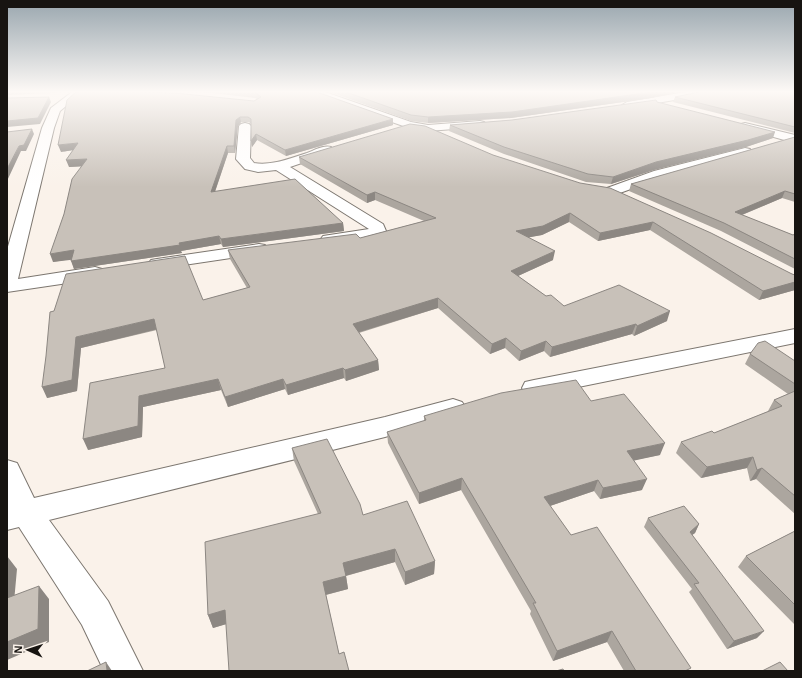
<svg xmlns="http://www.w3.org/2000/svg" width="802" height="678" font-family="Helvetica,sans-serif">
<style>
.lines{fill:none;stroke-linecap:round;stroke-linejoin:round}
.minor-casing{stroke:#7c766f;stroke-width:2}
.minor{fill:#fff;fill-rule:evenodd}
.wall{fill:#aca69f}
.shaded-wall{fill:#8c8782}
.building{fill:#c8c1b9;stroke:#8c8782}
</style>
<rect width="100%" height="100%" fill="#faf2ea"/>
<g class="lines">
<defs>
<path id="minor" d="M72,92H83L60,111L54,128L18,279L95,267L102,269L104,273L102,277L95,279L7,292V250L42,128L51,108Z
M310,92H325L411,122L428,125L480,121L484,122L486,124L484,126L480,127L428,131L409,128L312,94Z
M685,92H709L704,95L627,108L622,105L627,102Z
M245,123L249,124L251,126L250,158L254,163C272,166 291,158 307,153C315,150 323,145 331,147L333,150L331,153L290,167L383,224L386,231C378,242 343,243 329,245L323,244L320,240L323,236L369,229L276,170L258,172L245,169L236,159L239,126L241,124Z
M745,123L795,135V143L741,128L739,126L741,124Z
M745,148L750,149L751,152L750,155L664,177L617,194L612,195L607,194L605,191L607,188L654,171Z
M259,244L265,245L268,249L265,253L157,269L151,268L148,264L151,260L157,259Z
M795,329V343L534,396L525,394L522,388L525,382L534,380Z
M453,399L462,402L466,408L462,414L385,437L49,520L108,601L143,671H104L82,625L19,527L7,530V460L17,463L34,498L385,417Z"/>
</defs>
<!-- minor casing -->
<use href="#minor" class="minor-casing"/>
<!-- minor -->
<use href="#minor" class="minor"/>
</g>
<!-- wall -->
<path class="wall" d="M7,92H55V93L7,95Z
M204,92H317L393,125L286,156L257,140L252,147L251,141V124L249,122H241L238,126L235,153H228L215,192L343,223L344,231L223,247L221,244L181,251L182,253L74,269L71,259L53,262L82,166L69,167L73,150L61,152L254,101L257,99L255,98Z
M330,92H678L651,98L511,118L428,123L411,121Z
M795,92V133L673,102L675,97Z
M657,102L773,138L746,147L654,170L611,184L586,182L504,154L449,131L450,125L512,120Z
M795,137V202L782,198L742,215L793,235L795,234V269L721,231L629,191L631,184Z
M493,155L795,275V290L759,300L650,230L598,241L569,222L542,235L529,237L553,260L518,276L546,296L564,306L667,321L634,336L632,334L550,357L544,351L519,361L505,348L490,354L438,308L359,333L378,360L379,370L346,381L344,378L288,395L285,389L228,407L221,390L143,407L142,437L88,450L165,368L157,330L81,348L77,391L47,398L46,356L203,300L247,288L230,259L228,250L360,238L424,221L375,200L367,203L300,164L299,157Z
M750,354L795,361V514L756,479L750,481L747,468L701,478L676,453L681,442L714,433L769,411H768L774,400L788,394L745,364Z
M591,401L660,455L634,460L642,490L600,499L594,491L550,506L571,535L689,671H624L607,642L553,661L530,614L531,611L461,490L419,504L388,443L387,432L424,421V416Z
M292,448L363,515L435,561L434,574L405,585L395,562L346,576L348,589L326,595L339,654L349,671L226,624L213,628L208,615L318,514L294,461Z
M648,518L699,524L695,533L692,535L757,638L727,649L689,592L692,589L644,527Z
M795,531V625L738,567L746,556Z"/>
<!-- shaded-wall -->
<path class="shaded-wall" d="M651,92H678L651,98L511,118L428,123V117Z
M49,97L51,102L40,124L7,127V121Z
M240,117L241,122L238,126L235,153L234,146L236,120Z
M393,119V125L286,156L285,150Z
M32,129L34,134L26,151H21L7,181V169L19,146Z
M775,132L773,138L746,147L654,170L611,184L613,177L656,162Z
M256,134L257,140L252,147L251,141Z
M78,143L80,149L61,152L58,145Z
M227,146L228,153L212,200L211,192Z
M87,159L90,166L69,167L66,160Z
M785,191L782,198L732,219L735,212Z
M375,192V200L367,203V195Z
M570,213L569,222L542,235L515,240L516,231Z
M653,222L650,230L598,241L600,233Z
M343,223L344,231L223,247L221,239Z
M219,236L221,244L181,251L182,253L74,269L71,261Z
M74,250L78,259L53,262L50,254Z
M555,251L553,260L509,280L511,271Z
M795,279V290L759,300L763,291Z
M438,298V308L353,334V324Z
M670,311L667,321L634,336L637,326Z
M154,319L158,329L81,348L77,391L47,398L42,387L76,337Z
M636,324L632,334L550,357L552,347Z
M506,338L505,348L490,354L492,344Z
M546,341L544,351L519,361L521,351Z
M378,360L379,370L346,381L345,370Z
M343,368L344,378L288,395L286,385Z
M218,379L221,390L143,407L142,437L88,450L83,439L139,396Z
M283,379L285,389L228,407L225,397Z
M665,443L660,455L623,463L627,451Z
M753,457L747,468L701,478L707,467Z
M762,468L756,479L750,481L757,470Z
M462,478L461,490L419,504V493Z
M647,479L642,490L600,499L603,488Z
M598,480L594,491L541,509L544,497Z
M699,524L695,533L685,540L690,532Z
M395,549V562L345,576L343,563Z
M7,556L17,569L13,613L7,606Z
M435,561L434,574L405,585V572Z
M346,576L348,589L325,595L323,582Z
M39,586L49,599V642L7,660V642Z
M225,610L230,623L213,628L208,615Z
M612,631L607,642L553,661L557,651Z
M764,631L757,638L727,649L734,641Z
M106,662L112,671H107Z"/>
<!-- building -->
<path class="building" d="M76,92H142L175,93L254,101L261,97L255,92H317L393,119L285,150L256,134L251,141V119L248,117H240L236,120L234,146H227L211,192L295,179L343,223L221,239L219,236L179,243L180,245L71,261L74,250L50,254L64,214L72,179L87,159L66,160L78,143L58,145L67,100Z
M346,92H651L512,112L428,117L411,115Z
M699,92H795V127L675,97Z
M49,97L38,118L7,121V98Z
M656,100L657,102L775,132L748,140L656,162L613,177L588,174L504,147L450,125L512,120Z
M410,124L425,126L493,155L580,183L610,188L711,233L792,274L795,275V282L763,291L653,222L600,233L570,213L543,226L516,231L555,251L511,271L546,296L551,295L564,306L619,285L670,311L637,326L636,324L552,347L546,341L521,351L506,338L492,344L438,298L353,324L378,360L345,370L343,368L286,385L283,379L225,397L218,379L139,396L138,426L83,439L90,383L165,368L154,319L76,337L72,380L42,387L46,356L50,312L54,311L66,274L185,256L203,300L250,287L228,250L356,234L360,238L436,218L375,192L367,195L299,157Z
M32,129L24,145L19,146L7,169V132Z
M795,137V194L785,191L735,212L793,235L795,234V259L724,223L631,184Z
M765,341L795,361V384L750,354L758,343Z
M576,380L591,401L624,394L665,443L627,451L647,479L603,488L598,480L544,497L571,535L597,527L691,668L685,671H636L612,631L557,651L533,603H536L462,478L419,493L387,432L426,420L424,416L501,393Z
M795,391V496L762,468L757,470L753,457L707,467L681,442L712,431L714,433L782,406L774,400Z
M327,439L360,504L363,515L407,501L435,561L405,572L395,549L343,563L346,576L323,582L339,654L344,652L349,671H229L225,610L208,615L205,542L321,513L292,448Z
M684,506L699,524L690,532L764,631L734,641L694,584L699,583L648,518Z
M795,531V605L746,556Z
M39,586L38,629L7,642V598Z
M106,662L107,671H87Z
M780,662L788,671H762Z
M563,669L564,671H556Z"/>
<!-- sky -->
<linearGradient id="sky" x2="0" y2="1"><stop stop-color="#99a6ae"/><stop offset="0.49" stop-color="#fdf9f6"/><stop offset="1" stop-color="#fdf9f6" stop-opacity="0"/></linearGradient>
<rect width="802" height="187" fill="url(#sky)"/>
<!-- border -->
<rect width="802" height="678" fill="none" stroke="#171411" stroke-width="16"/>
<!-- north arrow -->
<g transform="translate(28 650) rotate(273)" stroke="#faf2ea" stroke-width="3" paint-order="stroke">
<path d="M0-3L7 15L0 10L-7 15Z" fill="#171411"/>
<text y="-6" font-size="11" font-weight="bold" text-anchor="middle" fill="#171411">N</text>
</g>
</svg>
